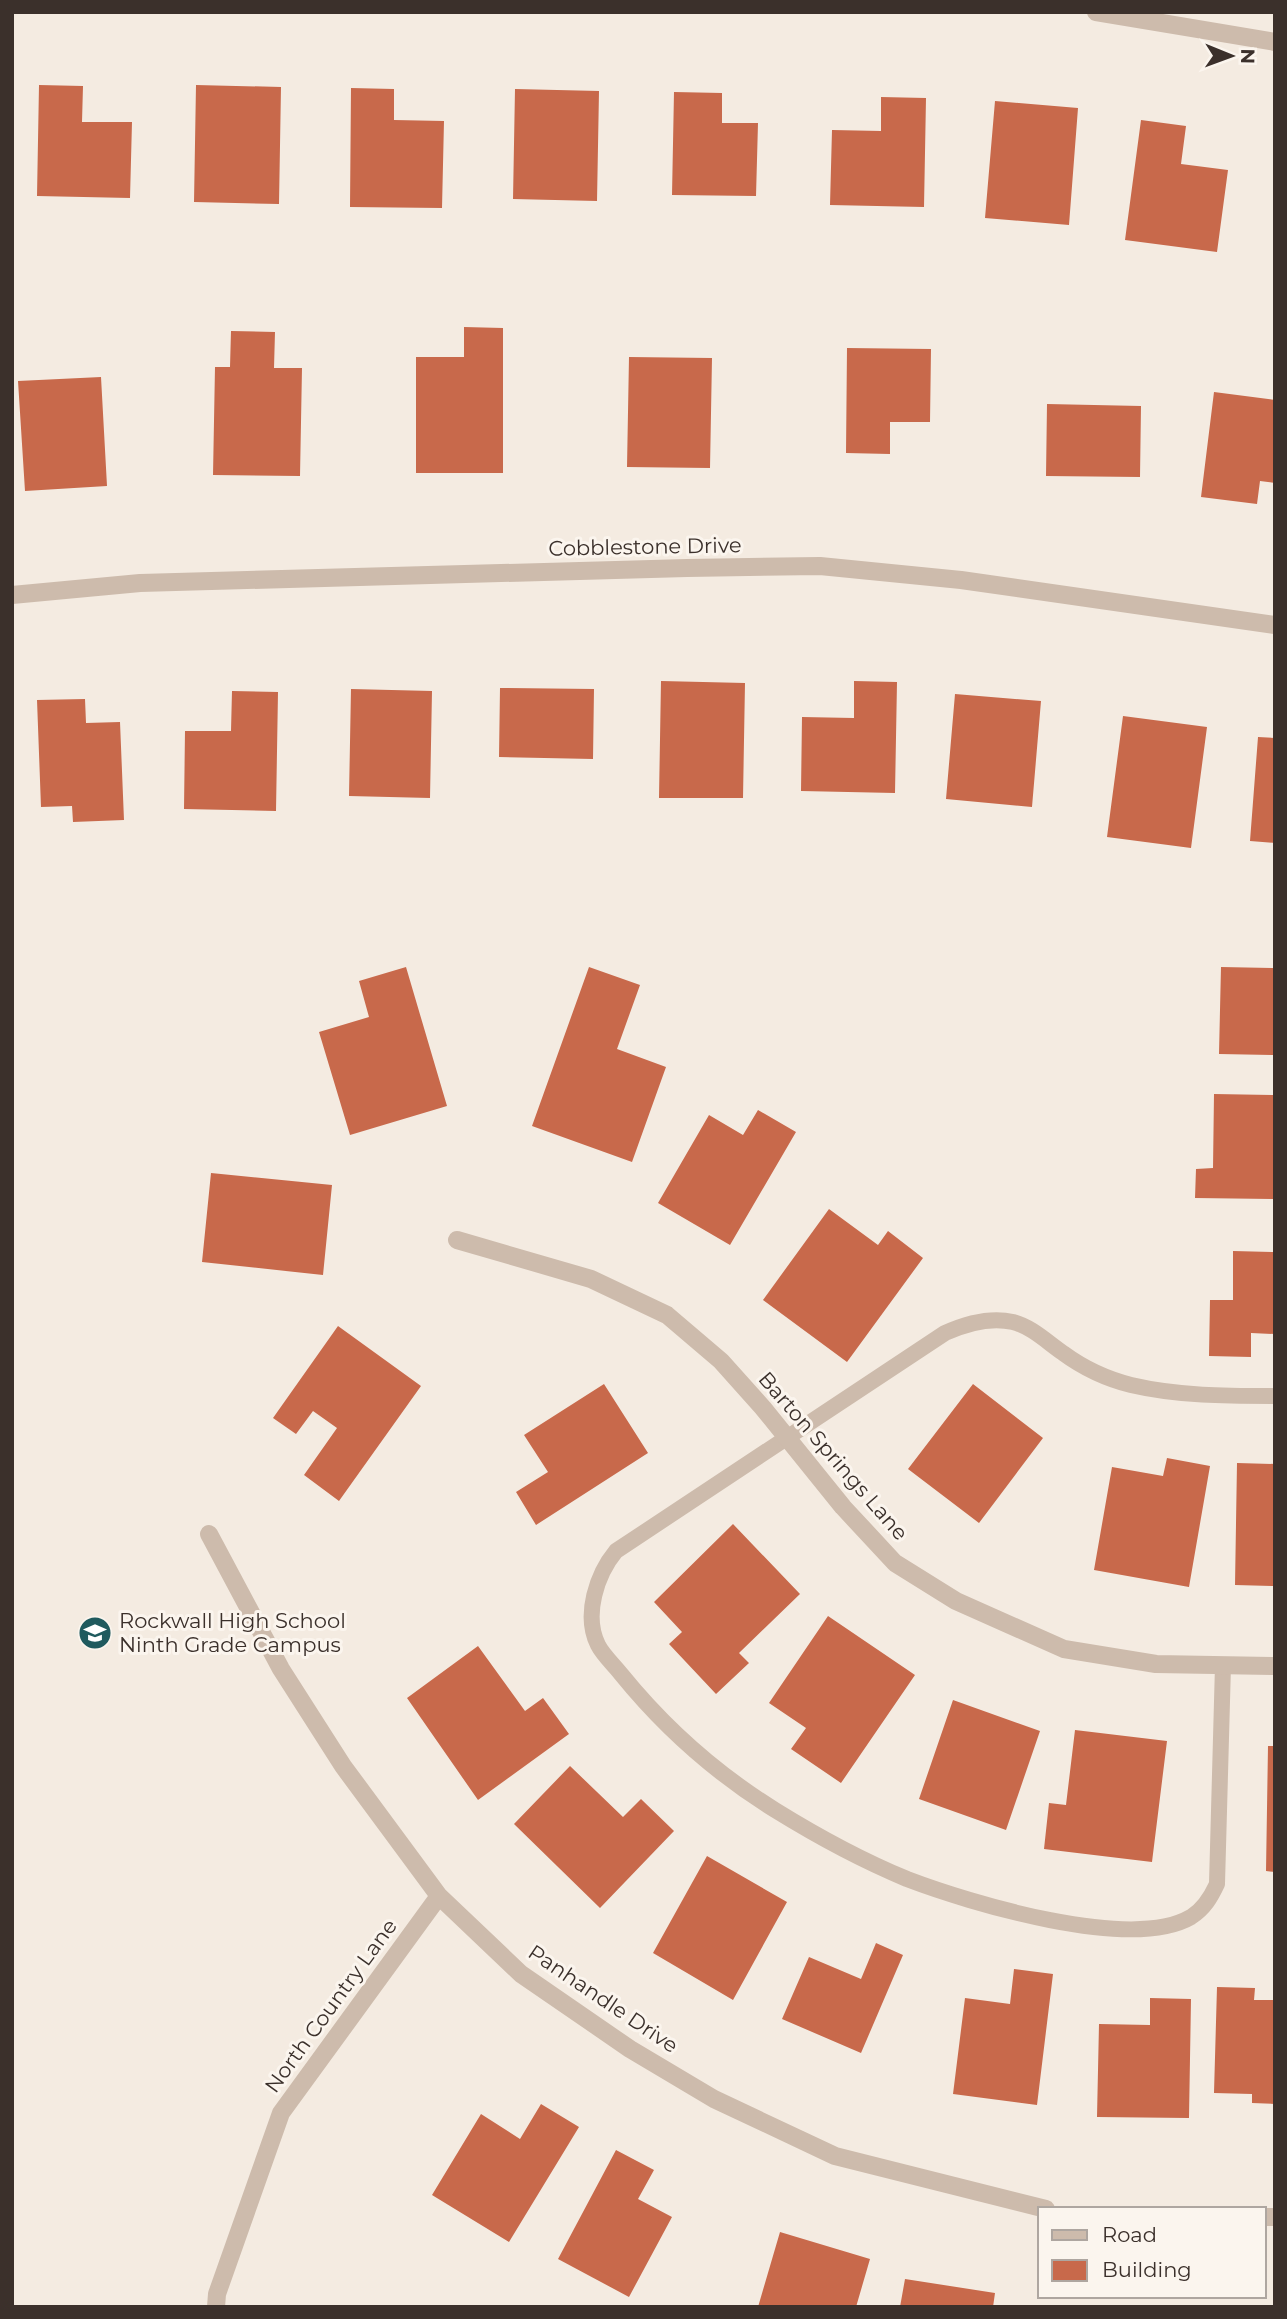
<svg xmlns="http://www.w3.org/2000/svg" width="1287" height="2319" font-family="Montserrat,sans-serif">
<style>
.building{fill:#c8694b}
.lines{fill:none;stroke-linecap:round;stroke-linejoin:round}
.lane{stroke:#cdbbac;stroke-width:16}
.street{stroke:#cdbbac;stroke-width:18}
.labels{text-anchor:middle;stroke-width:6;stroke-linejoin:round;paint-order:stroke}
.street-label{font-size:21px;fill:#3b302b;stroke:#fbf5ee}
.poi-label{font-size:21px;fill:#3b302b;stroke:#fbf5ee;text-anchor:start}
</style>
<rect width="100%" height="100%" fill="#f4ebe1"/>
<!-- building -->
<path class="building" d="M39,85L83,86L82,122H132L130,198L37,196Z
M196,85L281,87L279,204L194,202Z
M351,88L394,89V120L444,121L442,208L350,207Z
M515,89L599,91L597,201L513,199Z
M674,92L722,93V123H758L756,196L672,195Z
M881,97L926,98L924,207L830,205L832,130L881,131Z
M995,101L1078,108L1069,225L985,218Z
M1141,120L1186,126L1181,164L1228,170L1217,252L1125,240Z
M464,327L503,328V473H416V357H464Z
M231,331L275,332L274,368H302L300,476L213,475L215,367H230Z
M847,348L931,349L930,422H890V454L846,453Z
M629,357L712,358L710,468L627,467Z
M101,377L107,486L25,491L18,381Z
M1214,392L1275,400V483L1260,481L1257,504L1201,497Z
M1047,404L1141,406L1140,477L1046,476Z
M661,681L745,683L743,798H659Z
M854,681L897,682L895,793L801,791L802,717L854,718Z
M500,688L594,689L593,759L499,757Z
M351,689L432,691L430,798L349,796Z
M232,691L278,692L276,811L184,809L185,731H231Z
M955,694L1041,701L1032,807L946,799Z
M85,699L86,723L120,722L124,820L73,822L72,806L41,807L37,700Z
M1123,716L1207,727L1191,848L1107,837Z
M1258,737L1275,738V843L1250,841Z
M406,967L447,1106L350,1135L319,1032L369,1017L359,981Z
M589,967L640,985L617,1049L666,1067L632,1162L532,1126Z
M1221,967L1275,968V1055L1219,1054Z
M1214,1094L1275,1095V1199L1195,1198L1196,1169L1213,1168Z
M758,1110L796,1132L730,1245L658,1203L709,1115L743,1135Z
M211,1173L332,1185L323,1275L202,1262Z
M829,1209L878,1245L888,1231L923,1258L847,1362L763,1300Z
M1233,1251L1275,1252V1334L1251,1333V1357L1209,1356L1210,1300H1233Z
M338,1326L421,1386L339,1501L304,1475L337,1428L313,1411L296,1434L273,1418Z
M604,1384L648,1453L536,1525L516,1492L548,1472L524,1435Z
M973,1384L1043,1438L979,1523L908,1469Z
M1167,1458L1210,1466L1189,1587L1094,1570L1112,1467L1163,1476Z
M1237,1463L1275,1464V1586L1235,1585Z
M733,1524L800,1594L739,1653L749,1663L716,1694L669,1644L682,1632L654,1602Z
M828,1616L915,1675L841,1783L791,1749L806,1728L769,1703Z
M478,1646L525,1711L543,1698L569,1734L478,1800L407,1698Z
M953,1700L1040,1731L1006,1830L919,1799Z
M1075,1730L1167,1741L1152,1862L1044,1849L1049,1803L1066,1805Z
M1268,1746H1275V1872L1266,1871Z
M570,1766L623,1817L641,1799L674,1831L600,1908L514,1824Z
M707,1856L787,1902L733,2000L653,1953Z
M876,1943L903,1955L861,2053L782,2019L809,1957L861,1979Z
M1014,1969L1053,1974L1037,2105L953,2094L965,1998L1010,2004Z
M1217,1987L1255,1988L1254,2000H1275V2104L1252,2103V2094L1214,2093Z
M1150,1998L1191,1999L1189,2118L1097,2117L1099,2024L1150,2025Z
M541,2104L579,2127L509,2242L432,2195L481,2114L520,2139Z
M616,2150L654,2170L638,2199L672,2217L629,2297L558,2259Z
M780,2232L870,2259L856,2307H758Z
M905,2279L995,2293L993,2307H900Z"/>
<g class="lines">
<!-- lane -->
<path class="lane" d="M1223,1665L1217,1884C1211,1897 1204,1909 1191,1917C1131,1952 970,1903 907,1879C861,1860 817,1836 775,1810C717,1774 664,1727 621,1674C614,1665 603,1655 598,1645C583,1615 597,1574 616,1551L945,1333C965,1324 991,1317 1013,1322C1032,1327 1047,1342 1063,1353C1082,1367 1107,1379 1131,1385C1178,1396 1226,1396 1275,1396"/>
<!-- street -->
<path class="street" d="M1096,12L1275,42
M12,595L140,583L687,568L820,566L961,580L1275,625
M457,1240L591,1279L667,1315L721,1361L763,1408L843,1507L895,1563L956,1601L1064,1649L1156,1664L1275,1666
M209,1534L281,1669L343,1766L439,1896L521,1974L630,2049L714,2099L835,2156L1046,2209
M1264,2217H1275
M216,2307L217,2294L281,2113L439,1896"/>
</g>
<!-- icons -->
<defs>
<symbol id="school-disc" viewBox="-11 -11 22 22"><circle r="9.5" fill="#1f5a5e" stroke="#fbf5ee"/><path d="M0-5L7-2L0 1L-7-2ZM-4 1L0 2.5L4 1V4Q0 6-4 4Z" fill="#fff"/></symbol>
</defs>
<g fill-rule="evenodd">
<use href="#school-disc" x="76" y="1614" width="38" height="38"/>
</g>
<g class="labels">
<!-- street labels -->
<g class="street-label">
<text transform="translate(645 547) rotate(-1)" y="7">Cobblestone Drive</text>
<text transform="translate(833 1456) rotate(49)" y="7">Barton Springs Lane</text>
<text transform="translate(603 1999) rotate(34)" y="7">Panhandle Drive</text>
<text transform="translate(331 2006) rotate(-54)" y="7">North Country Lane</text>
</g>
<!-- poi labels -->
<g class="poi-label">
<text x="119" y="1628">Rockwall High School<tspan x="119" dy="24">Ninth Grade Campus</tspan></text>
</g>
</g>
<!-- border -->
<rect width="1287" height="2319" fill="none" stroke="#3b302b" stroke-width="28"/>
<!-- legend -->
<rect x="1038" y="2207" width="228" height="91" fill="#fbf5ee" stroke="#aea6a0" stroke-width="2"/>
<rect x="1052" y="2230" width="35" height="10" fill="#cdbbac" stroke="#aea6a0" stroke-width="2"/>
<text x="1102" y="2242" font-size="21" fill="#3b302b">Road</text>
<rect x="1052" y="2260" width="35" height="21" fill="#c8694b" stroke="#aea6a0" stroke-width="2"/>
<text x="1102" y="2277" font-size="21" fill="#3b302b">Building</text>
<!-- north arrow -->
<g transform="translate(1231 56) rotate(91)" stroke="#fbf5ee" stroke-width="5" paint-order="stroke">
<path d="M0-5L12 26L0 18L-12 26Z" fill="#3b302b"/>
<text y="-10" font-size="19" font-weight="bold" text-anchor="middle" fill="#3b302b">N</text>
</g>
</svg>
